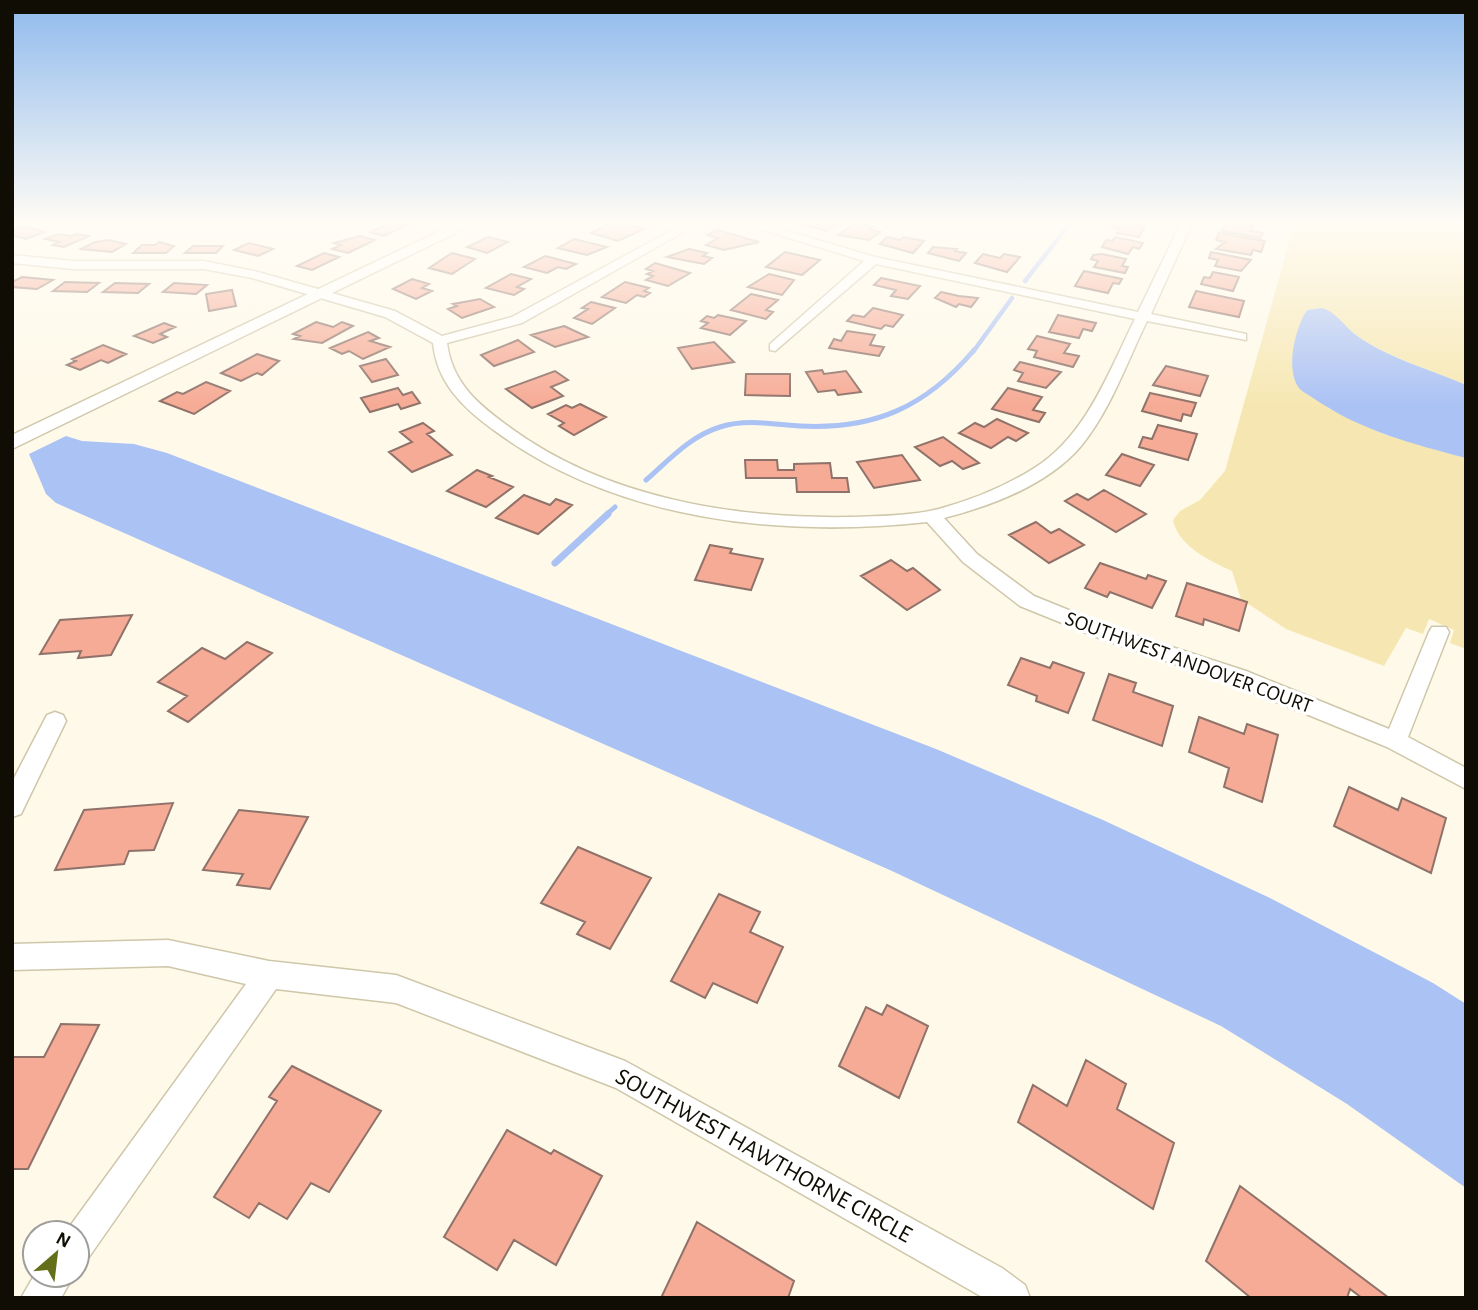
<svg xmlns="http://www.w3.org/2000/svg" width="1478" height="1310" font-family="'Alegreya Sans',sans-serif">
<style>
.green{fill:#f6e7b2}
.water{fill:#abc2f4}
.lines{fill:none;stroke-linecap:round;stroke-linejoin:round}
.stream-far2{stroke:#abc2f4;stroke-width:4.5}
.stream-far1{stroke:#abc2f4;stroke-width:5}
.stream{stroke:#abc2f4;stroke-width:7}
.building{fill:#f6ab96;stroke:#8f7269;stroke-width:2}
.minor-casing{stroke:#cfc7aa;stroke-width:3}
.tertiary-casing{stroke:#cfc7aa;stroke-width:3}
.minor{fill:#fff;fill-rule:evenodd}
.tertiary{fill:#fff;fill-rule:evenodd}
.labels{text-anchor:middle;stroke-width:7;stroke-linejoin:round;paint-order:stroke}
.street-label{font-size:21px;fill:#100d04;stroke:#fff}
.near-street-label{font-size:24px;fill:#100d04;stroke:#fff}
</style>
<rect width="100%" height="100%" fill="#fef9e8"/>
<!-- green -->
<path class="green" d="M1295,221H1466V385C1430,369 1388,358 1356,335C1338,322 1331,304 1306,310L1293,354L1328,408L1383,434L1466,458V649L1450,643L1454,630L1429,619L1423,634L1406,628L1384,666L1286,629L1241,599L1232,571C1210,561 1178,546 1173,520L1180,511L1200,500L1225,471Z"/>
<!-- water -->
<path class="water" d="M1322,308C1335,311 1344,326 1356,335C1387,358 1430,369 1466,385V458C1413,444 1362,431 1316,400C1311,396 1302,392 1299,388C1285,369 1295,328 1307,310Z
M66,436L82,441L134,444L167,453L936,749L1103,820L1270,898L1433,983L1466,1004V1188L1347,1104L1221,1026L892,871L56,503L46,494L29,454Z"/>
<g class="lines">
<!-- stream-far2 -->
<path class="stream-far2" d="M1025,281L1072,221
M973,352L1012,298"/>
<!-- stream-far1 -->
<path class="stream-far1" d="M646,480C668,461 690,436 720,427C745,419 773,424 800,426C874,430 926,407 974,350
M606,515L615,507"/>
<!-- stream -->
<path class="stream" d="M555,563L608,514"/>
</g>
<!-- building -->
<path class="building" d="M618,221L644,229L618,241L591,233L608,225L601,223L604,221Z
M802,221H842L827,231L799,223Z
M1227,221L1254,224L1251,231L1263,233L1261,238L1221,231Z
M392,222L406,225L384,236L370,232Z
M1123,222L1145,226L1139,237L1116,233L1119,228L1112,227Z
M856,223L872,227L869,229L880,232L869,240L838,235Z
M23,226L44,232L26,239L12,235V230Z
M717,230L759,242L724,250L706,245L718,238L707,235Z
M1219,233L1265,241L1261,252L1253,250L1251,255L1216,249L1225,242L1216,240Z
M58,234L71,236L77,234L89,236L64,247L53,245L59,242L45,239Z
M360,236L375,240L348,253L332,249L341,245L334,243Z
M488,237L508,242L487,253L467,247Z
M887,237L900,240L903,237L924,241L913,253L880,244Z
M1115,237L1143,243L1139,249L1133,247L1128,254L1102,247L1106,240L1112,241Z
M574,239L607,247L587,255L558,248Z
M109,240L126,244L112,252L81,249L95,242Z
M159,242L174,246L166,253H133L142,245H155Z
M249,243L273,249L258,256L234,250Z
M193,246H223L216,253H185Z
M933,247L957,249L955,251L966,253L959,261L928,253Z
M689,249L707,253L703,256L712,258L704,264L667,257Z
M785,252L820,260L802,275L766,267Z
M1211,252L1251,260L1241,271L1215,266L1218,260L1209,258Z
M324,253L339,257L312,270L297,266Z
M452,253L475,259L452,274L429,268Z
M983,254L1000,258L1004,254L1020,257L1007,272L975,263Z
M1102,254L1126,259L1122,266L1128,267L1125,273L1094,267L1098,261L1091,259L1093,255Z
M545,256L576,264L566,269L558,267L547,273L524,267Z
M655,263L690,273L668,286L646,280L653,276L647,274L653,271L646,269Z
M1084,271L1122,279L1119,284L1113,283L1108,293L1075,286Z
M1213,272L1239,277L1233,291L1201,284L1204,277L1210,278Z
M511,274L531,279L517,287L524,289L514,295L486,288Z
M769,274L794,280L782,295L748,287Z
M22,277L53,280L37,289L12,287V282Z
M881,278L920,286L908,299L891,296L896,290L874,285Z
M412,279L429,284L422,288L432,291L416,299L393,289Z
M65,282L99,283L87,292L53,291Z
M625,282L649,288L644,291L650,293L644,297L637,295L626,303L602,297Z
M115,283L149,284L138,293L103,292Z
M174,283L207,285L196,294L163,292Z
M232,290L236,306L209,311L206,294Z
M1196,291L1244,301L1239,317L1189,307Z
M941,292L959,296L978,298L971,307L959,304L956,307L935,298Z
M751,294L778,300L766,310L773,312L766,319L731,310Z
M480,299L494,307L462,318L448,309L457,306L453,304Z
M591,302L615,308L592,324L574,318L588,309L582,308Z
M873,308L903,315L893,327L885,325L881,329L847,321L853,315L864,317Z
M718,315L746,321L730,335L701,328L708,323L701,321L707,316L714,318Z
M1058,315L1096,323L1092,331L1083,329L1079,338L1049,332Z
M316,322L333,327L342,322L353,326L322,343L294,339L300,336L293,334Z
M164,323L175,327L160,334L167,337L153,343L134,336Z
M564,326L588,337L555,347L531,335Z
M847,331L875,335L870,345L884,347L879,356L829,348L834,339L841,341Z
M368,332L379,338L370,341L390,347L363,359L349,351L342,354L330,348Z
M1037,336L1070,344L1064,353L1079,356L1073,367L1034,357L1037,351L1028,349Z
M518,340L534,352L494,366L481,355Z
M714,342L734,362L692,369L678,348Z
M103,345L126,354L108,363L101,360L80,370L67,365L76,361L72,359Z
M257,354L279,361L262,375L257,373L241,381L221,373Z
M386,359L398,375L372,382L360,366Z
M1020,362L1061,372L1046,388L1018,381L1023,373L1014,370Z
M1166,366L1208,376L1200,396L1153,385Z
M822,370L824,374L846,371L861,392L838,395L835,390L818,392L806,372Z
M555,371L568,380L551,387L563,396L532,408L506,389Z
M746,374H790V396L745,395Z
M206,382L230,391L194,414L160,401L177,392L183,394Z
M398,388L403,395L412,392L420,403L401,409L398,404L370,412L361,398Z
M1008,388L1042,397L1033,410L1045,413L1039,422L992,409Z
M1150,393L1196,403L1191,416L1183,414L1181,421L1142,411Z
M580,404L606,417L574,435L559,426L564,423L548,414L566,405L572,408Z
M997,419L1028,433L1016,441L1008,437L991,448L959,433L975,423L984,427Z
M423,423L434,431L427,434L452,455L412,472L389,452L412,442L400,432Z
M1158,425L1197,434L1188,460L1139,447L1143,437L1152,439Z
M943,437L979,463L963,469L952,461L940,466L915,447Z
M1122,454L1154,465L1140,486L1106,475Z
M902,455L920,480L874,488L857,462Z
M745,460H777L778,470H794V464L830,463L832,478H847L849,492H797L796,478H746Z
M477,470L492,476L489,477L513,487L486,507L447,491Z
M1104,490L1146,514L1116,532L1065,501L1077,494L1088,500Z
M524,495L550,505L556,499L572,505L538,534L496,518Z
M1036,522L1051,533L1059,529L1084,545L1049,563L1009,535Z
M710,545L732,549L730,553L763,559L751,590L695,580Z
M891,560L907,571L913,568L940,590L907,610L861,576Z
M1100,563L1146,579L1148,575L1166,581L1152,608L1110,592L1107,597L1085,588Z
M1187,583L1247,602L1239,631L1204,619L1203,625L1176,616Z
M132,615L111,655L78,658L81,651L40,654L60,620Z
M247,642L272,653L188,722L168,711L187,696L158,682L202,648L225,659Z
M1021,658L1050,668L1053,662L1084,673L1068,713L1036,701L1037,696L1008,685Z
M1109,674L1136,683L1133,692L1173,706L1162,746L1093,720Z
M1199,717L1244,734L1247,724L1278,735L1262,802L1224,787L1229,768L1189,752Z
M1349,787L1398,810L1402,798L1446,818L1431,873L1334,826Z
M173,803L154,850L129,851L124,864L55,870L84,810Z
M239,810L308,817L270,889L237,885L243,874L203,870Z
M578,847L651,878L610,949L577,934L585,922L541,903Z
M719,894L760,912L750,932L783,947L757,1003L713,983L705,998L671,981Z
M887,1005L928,1026L899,1098L839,1066L866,1007L882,1015Z
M61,1024L99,1025L28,1169H12V1057H44Z
M1086,1060L1126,1084L1117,1109L1174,1143L1153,1209L1018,1122L1033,1085L1067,1106Z
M292,1066L381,1111L329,1192L311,1183L287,1219L259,1203L249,1218L214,1197L277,1101L269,1097Z
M507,1130L551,1154L554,1150L602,1176L556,1265L514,1240L497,1270L444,1237Z
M1240,1186L1389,1298H1362L1350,1289L1347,1298H1251L1206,1261Z
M697,1222L794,1281L788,1298H661Z"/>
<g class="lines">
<defs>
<path id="minor" d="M689,221H703L522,323L447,343C452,384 480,406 512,429C607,498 734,519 850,517C879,516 911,516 939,509C972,500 1008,485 1036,467C1087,434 1109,371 1135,319L876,264L775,351L770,350V344L864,261L734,221H753L875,257L1138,312L1182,221H1193L1151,314L1246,334V340L1147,321C1127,362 1110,411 1081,446C1049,484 991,506 944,518L977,554L1034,596L1113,628L1246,671L1389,729L1429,632L1432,627H1446L1449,632L1408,737L1466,768V789L1387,747L1230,683L1099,638L1020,606L963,562L927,522C781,538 617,521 495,431C463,408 437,383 433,343L385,317L252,278L204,269H73L12,263V255L73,261H204L258,272L395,311L442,336L512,317Z
M55,712L63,715L66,721L21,814L12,817V782L47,715Z
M168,940L269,961L396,975L625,1061L1002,1268L1025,1285L1030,1298H984L616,1088L396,1003L276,989L89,1257L77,1262V1233H65L246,984L168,966L12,970V944Z
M35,1274V1275H74L61,1298H21Z"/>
<path id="tertiary" d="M461,221H480L12,449V435Z"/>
</defs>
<!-- minor casing -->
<use href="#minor" class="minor-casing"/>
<!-- tertiary casing -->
<use href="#tertiary" class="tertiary-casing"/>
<!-- minor -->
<use href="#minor" class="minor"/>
<!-- tertiary -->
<use href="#tertiary" class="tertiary"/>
</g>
<!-- sky -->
<linearGradient id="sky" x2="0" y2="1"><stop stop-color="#8fbaed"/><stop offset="0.55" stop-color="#fffcf5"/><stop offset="1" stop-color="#fffcf5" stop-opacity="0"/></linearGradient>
<rect width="1478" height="405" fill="url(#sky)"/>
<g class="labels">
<!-- street labels -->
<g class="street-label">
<text transform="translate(1189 662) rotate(20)" y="7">SOUTHWEST ANDOVER COURT</text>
</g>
<!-- near-street labels -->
<g class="near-street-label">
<text transform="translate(764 1155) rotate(29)" y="8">SOUTHWEST HAWTHORNE CIRCLE</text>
</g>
</g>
<!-- border -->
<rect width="1478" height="1310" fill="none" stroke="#100d04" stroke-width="28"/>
<!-- north arrow -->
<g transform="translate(56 1254) rotate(28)"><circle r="33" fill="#ffffff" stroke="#9f9e9b" stroke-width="2"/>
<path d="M0-5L12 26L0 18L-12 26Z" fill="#636f19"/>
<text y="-10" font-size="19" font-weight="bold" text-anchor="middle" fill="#100d04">N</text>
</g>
</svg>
